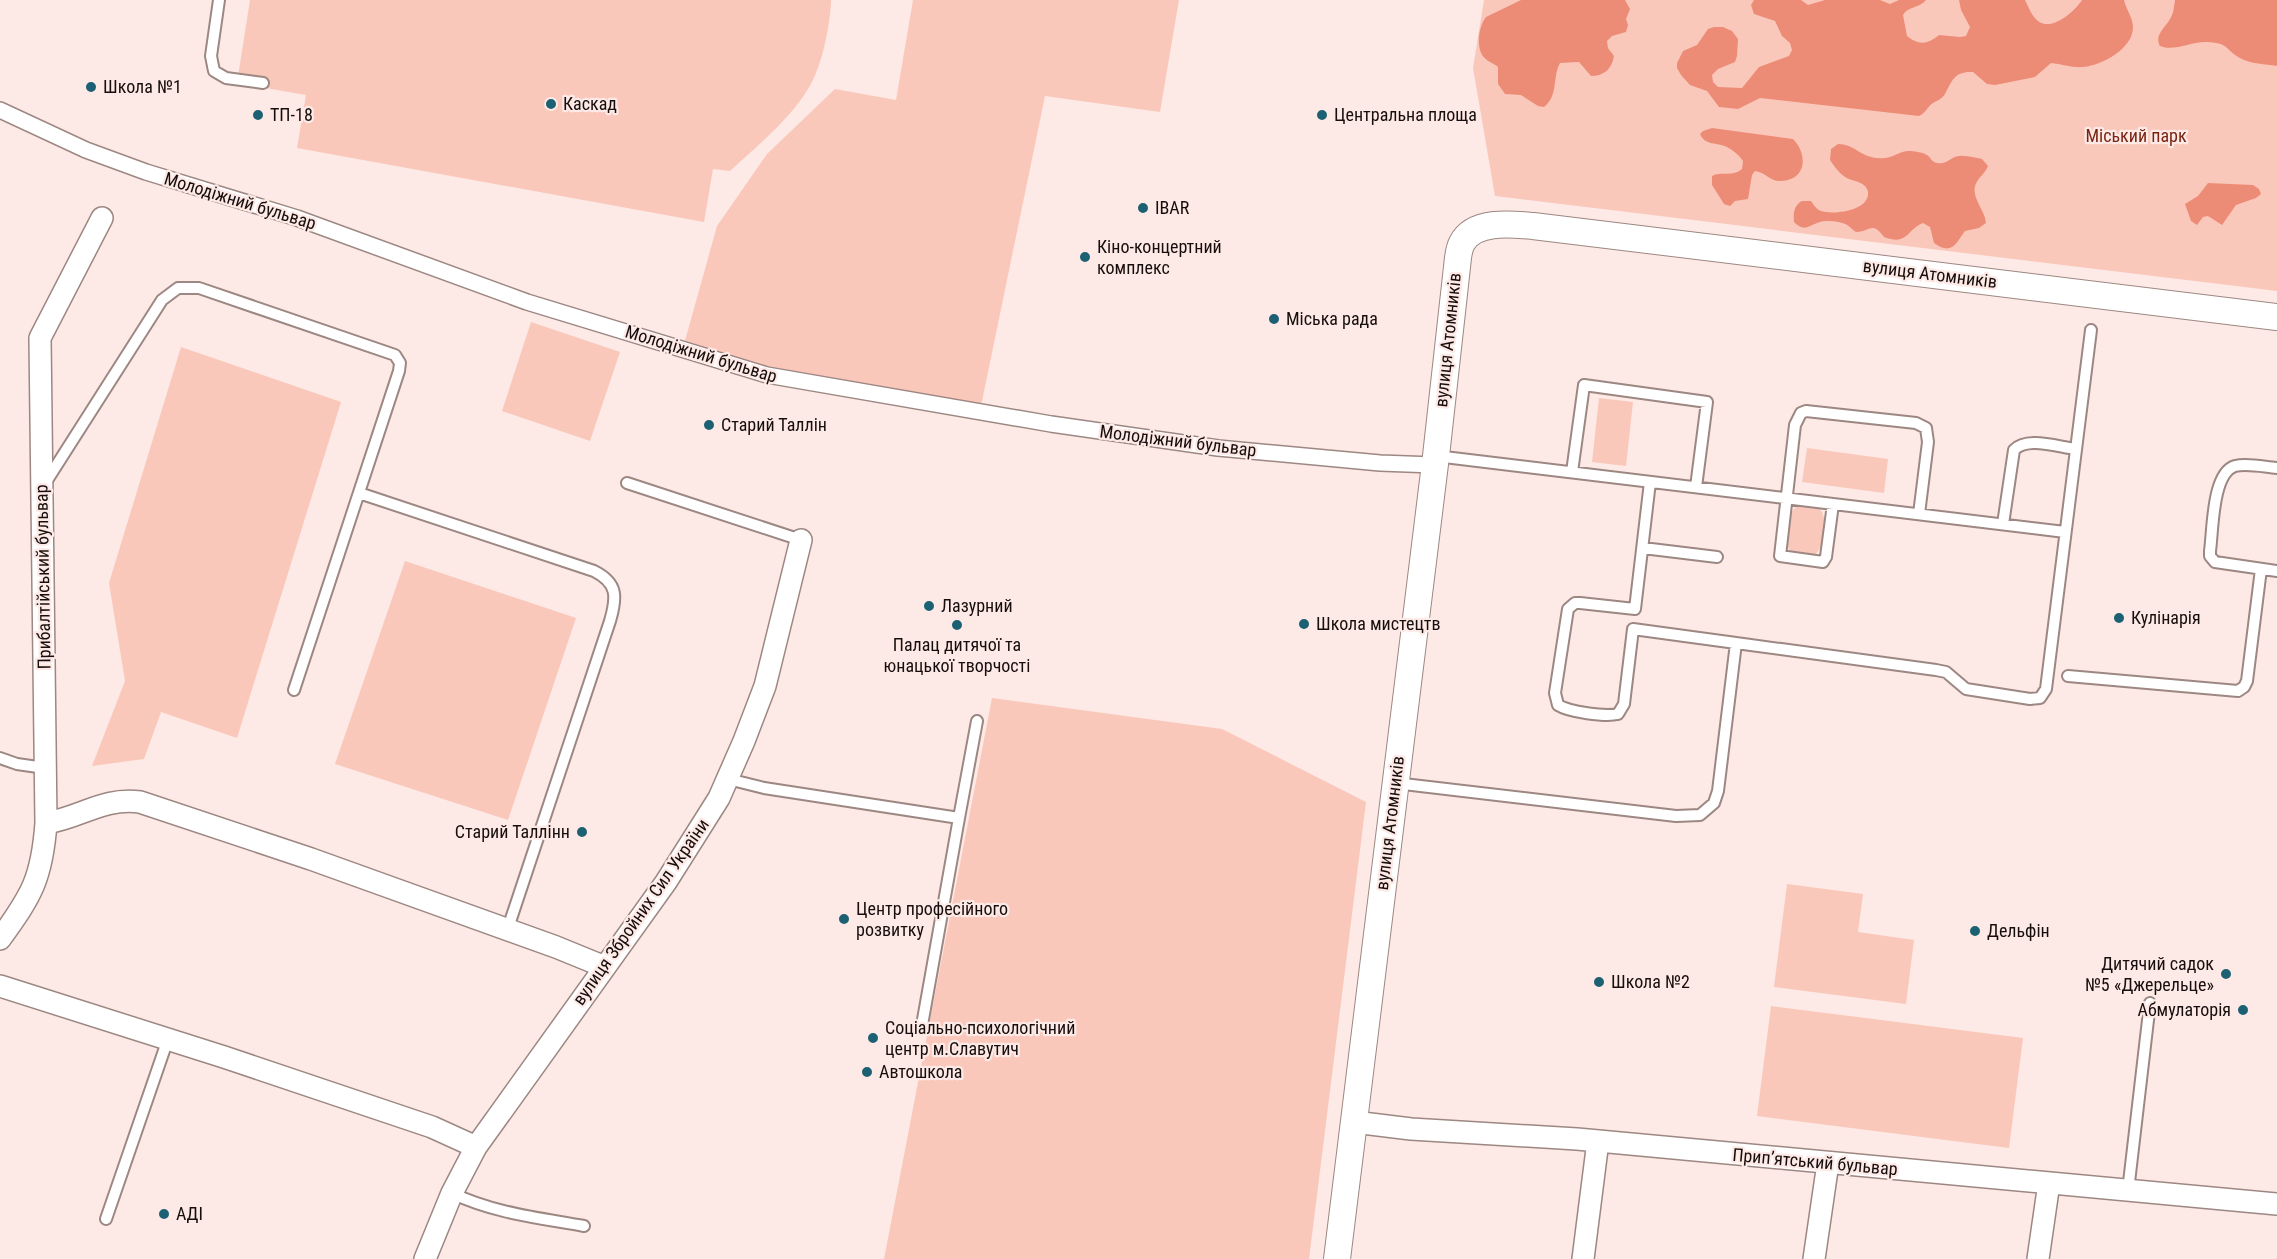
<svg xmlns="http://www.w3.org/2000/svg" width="2277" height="1259" font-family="'Roboto Condensed',sans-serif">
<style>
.green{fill:#fac8bb}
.forest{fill:#ed8c76}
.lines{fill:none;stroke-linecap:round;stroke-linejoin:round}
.service-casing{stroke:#9c8782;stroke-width:14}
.pedestrian-casing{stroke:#9c8782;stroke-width:18}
.minor-casing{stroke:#9c8782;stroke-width:24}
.tertiary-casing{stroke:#9c8782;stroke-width:28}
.service{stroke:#fff;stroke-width:10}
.pedestrian{stroke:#fff;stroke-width:15}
.minor{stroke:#fff;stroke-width:21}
.tertiary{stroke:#fff;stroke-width:26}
.poi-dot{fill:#1c6173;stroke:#fde9e5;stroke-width:2}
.labels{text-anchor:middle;stroke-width:4.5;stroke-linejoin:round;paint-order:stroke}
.poi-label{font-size:18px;fill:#160e0c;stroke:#fde9e5;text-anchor:start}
.park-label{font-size:18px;fill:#7a2412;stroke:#fde9e5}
.street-label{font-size:18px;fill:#160e0c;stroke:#fde9e5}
</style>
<rect width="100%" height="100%" fill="#fde9e5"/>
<!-- green -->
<path class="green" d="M250,0H831V4C829,29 823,61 811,84C792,118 758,145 730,171L713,169L704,222L297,148L306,95L237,83Z
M913,0H1179L1160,112L1045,96L981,406L805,381L683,348L717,226L767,154L835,89L896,100Z
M1484,0H2277V291L1495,196L1473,68Z
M531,322L620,352L590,441L502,411Z
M181,347L341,402L237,738L161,712L144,759L92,766L125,681L109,583Z
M1599,398L1633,402L1626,466L1592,462Z
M1807,448L1888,459L1884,493L1802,482Z
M1800,505L1820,509C1829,521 1826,547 1813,556L1791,553C1783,542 1785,510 1800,505Z
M405,561L576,618L508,820L335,764Z
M992,698L1222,729L1366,802L1309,1259H884Z
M1787,884L1863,894L1858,932L1914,940L1906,1004L1774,987Z
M1771,1006L2023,1038L2009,1148L1757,1116Z"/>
<!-- forest -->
<path class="forest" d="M1521,0H1625L1630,9L1626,19L1628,25L1626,32L1612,36L1607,41L1608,48L1614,56C1612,69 1604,76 1591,76L1579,62L1560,63C1552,77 1559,95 1544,107L1538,106L1521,95L1505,94L1498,84V67C1493,63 1486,61 1482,55C1476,44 1479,26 1486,17Z
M1754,0H1801L1808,5L1825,0H1880L1890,4L1899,0H1926C1920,8 1908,6 1903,15L1907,36C1919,46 1928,44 1939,35L1960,37L1966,36L1970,27L1961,10L1959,0H2025C2028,6 2032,17 2038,21C2052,32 2075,11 2082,0H2124C2126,9 2133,18 2133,27C2133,49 2102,65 2084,67C2072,68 2062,64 2051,63L2035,77L1995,85L1987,84L1973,72C1954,71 1952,81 1945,94C1942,99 1938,100 1933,103C1927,107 1926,113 1919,116L1760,98L1738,109L1719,107L1707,91L1690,85L1681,75L1677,68V63L1683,51L1697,45L1708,29L1714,27H1723L1732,31L1738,39L1737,56L1735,62L1718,69L1712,75L1713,82L1718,87L1742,88L1759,67L1789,56L1792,50L1790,43L1782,36L1775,21L1754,14L1751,5Z
M2175,0H2277V66C2266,64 2250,64 2240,58C2225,50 2230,43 2207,42C2191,41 2175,52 2160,46C2153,34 2168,26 2172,15C2174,11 2174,5 2175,0Z
M1712,128L1793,139C1808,154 1807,180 1781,181C1771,182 1765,172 1755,171L1752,175L1748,199L1735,201L1730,206L1724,204L1712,185V176C1721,171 1733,177 1742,169L1743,161C1739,155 1734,151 1727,147C1717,142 1705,146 1700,134L1703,131Z
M1838,144C1854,144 1861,157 1877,158C1892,160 1896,152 1908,151C1914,151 1922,152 1927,155C1931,157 1931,162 1937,163C1947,165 1950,157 1959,156C1966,155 1975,158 1982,159L1988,166C1985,174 1978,177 1975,186C1972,199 1985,210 1986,223L1979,228L1965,231C1956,243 1952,256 1934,243L1930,227L1923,223C1906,230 1908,246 1884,237C1872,221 1872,231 1856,232C1852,230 1849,225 1845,224C1839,221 1826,220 1820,222C1809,225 1805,233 1794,222C1793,214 1794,205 1802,201H1811C1814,205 1816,209 1821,211C1833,215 1870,211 1868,192C1866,181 1853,182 1845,177C1839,173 1834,166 1830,160L1831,149Z
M2208,183L2253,185L2259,189L2261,194L2256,198L2236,205L2222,225L2208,216L2203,217L2197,225L2191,221L2185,204L2198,196Z"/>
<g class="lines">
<defs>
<path id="service" d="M219,0L211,56L214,71L226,78L263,83
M1436,456L2065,532
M2277,468C2264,467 2248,463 2235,466C2212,473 2213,530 2210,551V556L2215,562L2277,571
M1572,472L1584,385L1707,402L1696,487
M1650,482L1635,609L1580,603H1575L1568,609L1555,693L1558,705C1569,712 1605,717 1618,714L1624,704L1633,629L1736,643
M627,483L801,540
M44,485L162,300L178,288H199L395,355L400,363L399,371L294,690
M359,493L594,571C618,583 617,597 610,621L507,931
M1833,504L1826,557L1823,562L1780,556L1795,425L1801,413L1806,411L1916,423L1926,428L1928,442L1919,514
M2003,524L2014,450C2027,436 2058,447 2076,449
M1643,548L1717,557
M2068,676L2238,691L2244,687L2247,681L2261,569
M0,758L17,764L45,768
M728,779L764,788L959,818L922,1025
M1395,783L1676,816L1700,815L1714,803L1718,791L1736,643L1936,670L1946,672L1966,689L2030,699L2040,698L2046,689L2091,330
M959,818L977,721
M2128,1191L2150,1003
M452,1193C493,1213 540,1218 584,1226
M106,1219L168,1039"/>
<path id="pedestrian" d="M0,110L86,150L146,172L297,218L527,302L767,375L1051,424L1218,448L1380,463L1434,465"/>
<path id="minor" d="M46,823C80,818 103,797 140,802L311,859L556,947L605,967
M0,939C32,895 42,878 46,823L40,338L102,218
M0,986L224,1057L432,1127L476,1147
M1354,1122L1411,1129L1577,1139L2277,1204
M425,1259L452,1193L476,1147L666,882L719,798L744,741L765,686L801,540
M1583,1259L1598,1141
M1814,1259L1828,1163
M2038,1259L2049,1183"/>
<path id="tertiary" d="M1337,1259L1436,456L1457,267C1458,259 1458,250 1462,243C1474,220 1511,224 1533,226L2277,317"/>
</defs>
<!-- service casing -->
<use href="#service" class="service-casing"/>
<!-- pedestrian casing -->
<use href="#pedestrian" class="pedestrian-casing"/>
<!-- minor casing -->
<use href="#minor" class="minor-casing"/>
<!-- tertiary casing -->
<use href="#tertiary" class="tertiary-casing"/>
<!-- service -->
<use href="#service" class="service"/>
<!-- pedestrian -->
<use href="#pedestrian" class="pedestrian"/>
<!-- minor -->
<use href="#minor" class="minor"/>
<!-- tertiary -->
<use href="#tertiary" class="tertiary"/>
</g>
<!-- markers -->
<g class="poi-dot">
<circle cx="91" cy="87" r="6"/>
<circle cx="551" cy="104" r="6"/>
<circle cx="258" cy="115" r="6"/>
<circle cx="1322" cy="115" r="6"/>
<circle cx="1143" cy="208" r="6"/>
<circle cx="1085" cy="257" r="6"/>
<circle cx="1274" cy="319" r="6"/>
<circle cx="709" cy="425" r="6"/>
<circle cx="929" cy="606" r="6"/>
<circle cx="2119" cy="618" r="6"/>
<circle cx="1304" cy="624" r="6"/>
<circle cx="957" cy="625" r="6"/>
<circle cx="582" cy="832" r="6"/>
<circle cx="844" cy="919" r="6"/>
<circle cx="1975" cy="931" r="6"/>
<circle cx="2226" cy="974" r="6"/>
<circle cx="1599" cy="982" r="6"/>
<circle cx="2243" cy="1010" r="6"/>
<circle cx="873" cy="1038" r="6"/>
<circle cx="867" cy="1072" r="6"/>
<circle cx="164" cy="1214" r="6"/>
</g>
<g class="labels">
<!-- poi labels -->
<g class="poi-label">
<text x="103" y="93">Школа №1</text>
<text x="563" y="110">Каскад</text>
<text x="270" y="121">ТП-18</text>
<text x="1334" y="121">Центральна площа</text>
<text x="1155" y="214">IBAR</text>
<text x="1097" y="253">Кіно-концертний<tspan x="1097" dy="21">комплекс</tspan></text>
<text x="1286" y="325">Міська рада</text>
<text x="721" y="431">Старий Таллін</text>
<text x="941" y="612">Лазурний</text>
<text x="2131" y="624">Кулінарія</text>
<text x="1316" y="630">Школа мистецтв</text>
<text x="957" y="651" text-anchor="middle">Палац дитячої та<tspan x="957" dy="21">юнацької творчості</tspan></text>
<text x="570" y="838" text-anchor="end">Старий Таллінн</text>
<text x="856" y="915">Центр професійного<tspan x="856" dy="21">розвитку</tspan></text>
<text x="1987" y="937">Дельфін</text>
<text x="2214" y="970" text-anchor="end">Дитячий садок<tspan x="2214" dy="21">№5 «Джерельце»</tspan></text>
<text x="1611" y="988">Школа №2</text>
<text x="2231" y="1016" text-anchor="end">Абмулаторія</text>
<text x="885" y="1034">Соціально-психологічний<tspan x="885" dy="21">центр м.Славутич</tspan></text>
<text x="879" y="1078">Автошкола</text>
<text x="176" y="1220">АДІ</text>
</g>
<!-- park labels -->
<g class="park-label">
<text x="2136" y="142">Міський парк</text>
</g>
<!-- street labels -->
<g class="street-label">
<text transform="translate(240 201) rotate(17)" y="6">Молодіжний бульвар</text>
<text transform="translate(1930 274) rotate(7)" y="6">вулиця Атомників</text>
<text transform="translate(1448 340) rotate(-84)" y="6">вулиця Атомників</text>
<text transform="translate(701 354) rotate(17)" y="6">Молодіжний бульвар</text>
<text transform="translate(1178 441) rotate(7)" y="6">Молодіжний бульвар</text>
<text transform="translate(43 577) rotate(-91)" y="6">Прибалтійський бульвар</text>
<text transform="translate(1390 823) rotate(-83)" y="6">вулиця Атомників</text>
<text transform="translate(641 912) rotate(-55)" y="6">вулиця Збройних Сил України</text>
<text transform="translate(1815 1162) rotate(5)" y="6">Припʼятський бульвар</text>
</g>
</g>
</svg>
